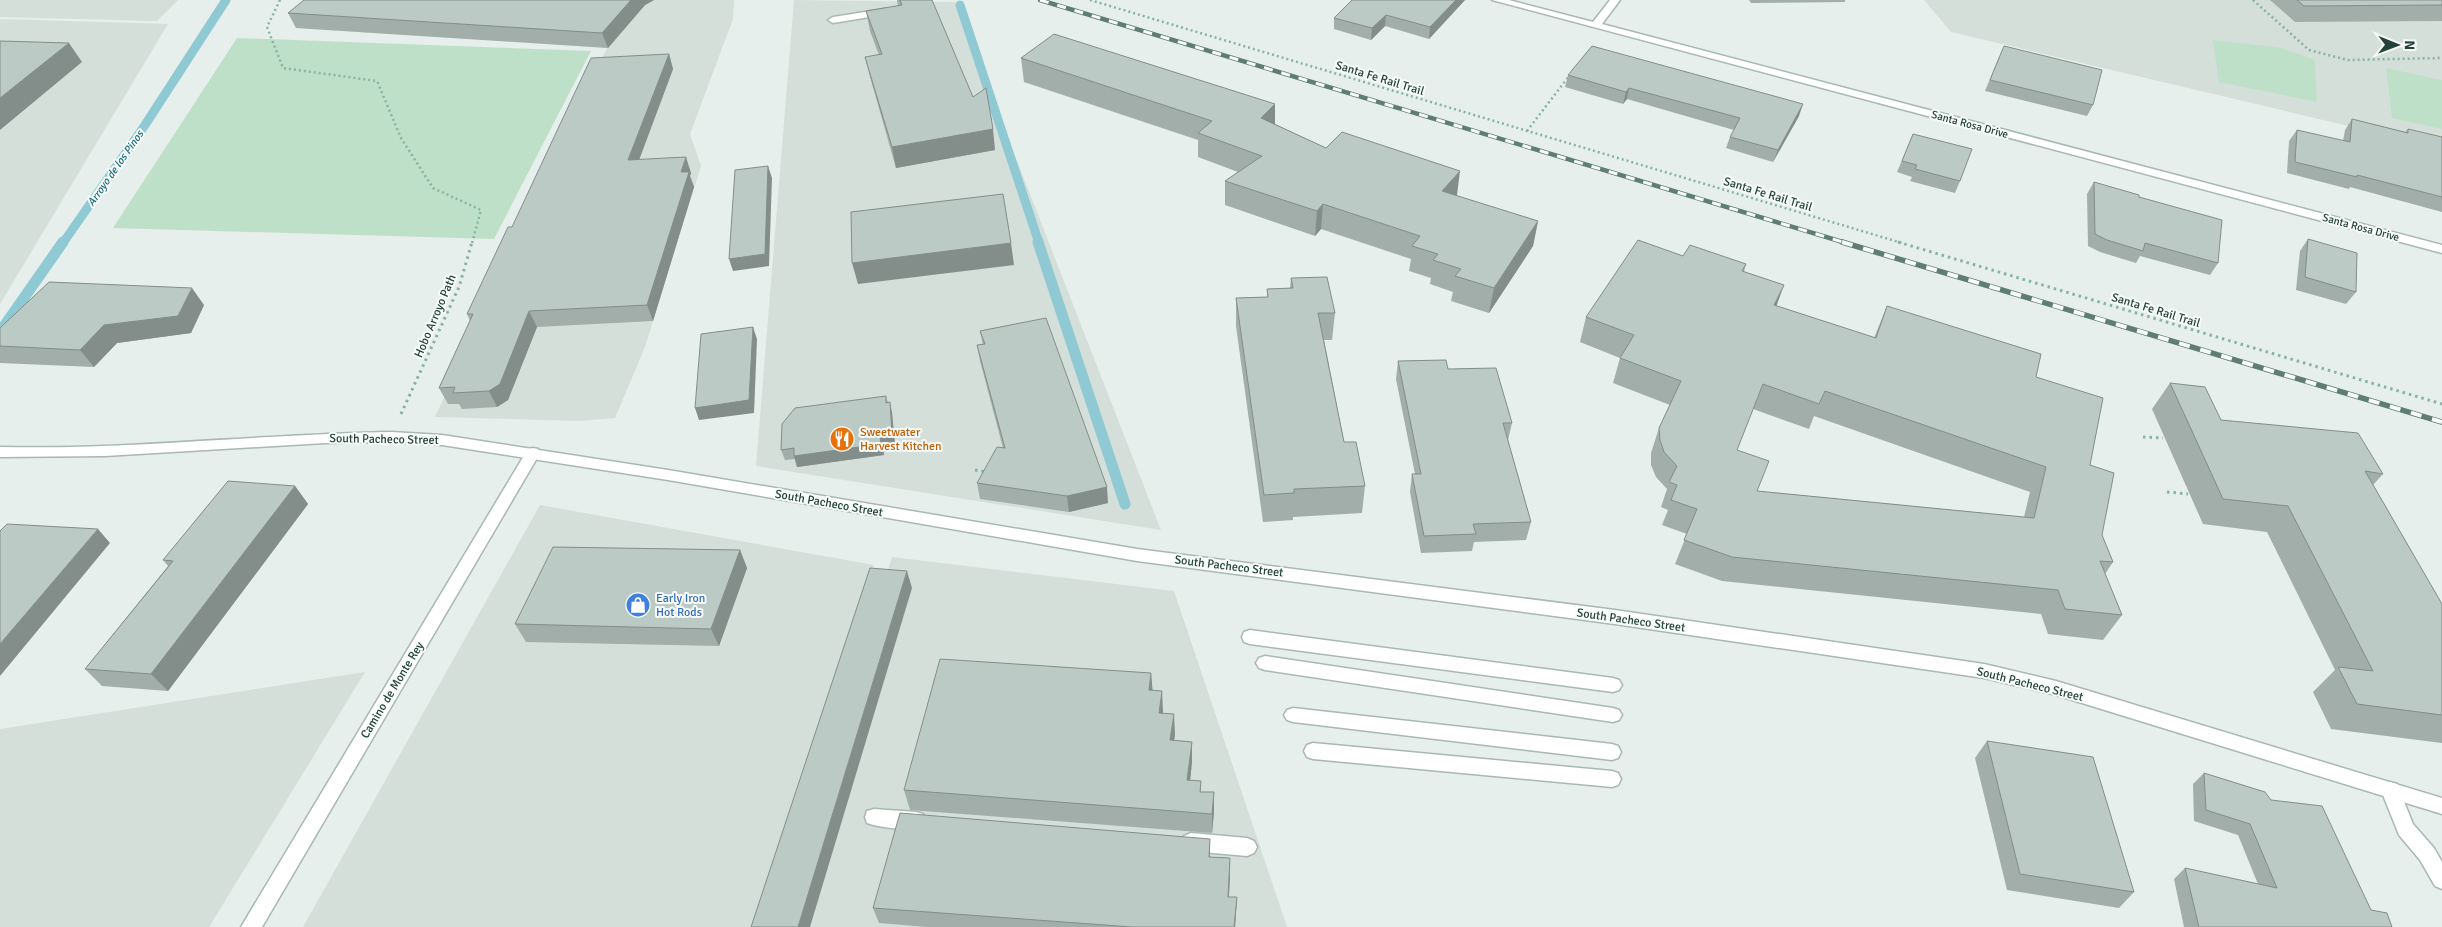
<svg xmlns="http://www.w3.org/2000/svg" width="2442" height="927" font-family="Signika,sans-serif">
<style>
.built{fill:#d4dfda}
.green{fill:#bfe0c8}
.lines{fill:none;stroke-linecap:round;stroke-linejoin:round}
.stream-far1{stroke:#8ec9d4;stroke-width:9}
.stream{stroke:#8ec9d4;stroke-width:11}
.service-casing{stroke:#a8b8b2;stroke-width:3}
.minor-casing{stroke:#a8b8b2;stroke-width:3}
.tertiary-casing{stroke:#a8b8b2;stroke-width:3}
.path-far1{stroke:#86b3a5;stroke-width:2.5;stroke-dasharray:2 3;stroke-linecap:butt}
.path{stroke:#86b3a5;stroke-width:3;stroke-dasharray:2.5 4;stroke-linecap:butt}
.service{fill:#fff;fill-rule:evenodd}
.minor{fill:#fff;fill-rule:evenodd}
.tertiary{fill:#fff;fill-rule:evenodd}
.rail-far1-casing{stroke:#5f7d75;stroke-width:4.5}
.rail-casing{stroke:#5f7d75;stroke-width:5.5}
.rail-far1{stroke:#f7fbf9;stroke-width:3;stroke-dasharray:9;stroke-linecap:butt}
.rail{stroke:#f7fbf9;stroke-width:4;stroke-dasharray:11;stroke-linecap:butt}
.wall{fill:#a1aea9;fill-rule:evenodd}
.shaded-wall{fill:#838d89}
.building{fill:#bbcac4;stroke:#838d89;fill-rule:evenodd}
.labels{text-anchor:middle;stroke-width:4;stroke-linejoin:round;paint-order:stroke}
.far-street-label{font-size:11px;fill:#24423a;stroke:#f7fbf9}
.far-water-label{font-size:11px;font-style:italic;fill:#1c6f80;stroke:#f7fbf9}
.street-label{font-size:12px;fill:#24423a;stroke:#f7fbf9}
.food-label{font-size:12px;fill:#c56008;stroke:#f7fbf9;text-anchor:start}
.shop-label{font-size:12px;fill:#366cbe;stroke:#f7fbf9;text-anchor:start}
</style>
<rect width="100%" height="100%" fill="#e6efeb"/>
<!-- built -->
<path class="built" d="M0,0H178L157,21L0,17Z
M331,0H734L733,19L690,134L701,166L645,347L615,418L579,421L435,417L607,48L296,28Z
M794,0L955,2L1161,530L756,466Z
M1924,0H2442V148L1951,32Z
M0,19L168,24L0,304Z
M540,505L874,565L752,927H303Z
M892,557L1174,591L1287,927H776Z
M365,672L209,927H0V729Z"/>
<!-- green -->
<path class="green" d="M237,38L591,51L494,239L113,228Z
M2213,40L2282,48L2315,60L2317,102L2219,82Z
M2386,68L2442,80V129L2392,118Z"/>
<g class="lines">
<!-- stream-far1 -->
<path class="stream-far1" d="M960,5L1039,243
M63,243L145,125L226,0"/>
<!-- stream -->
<path class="stream" d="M1038,242L1125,504
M0,332L63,242"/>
<defs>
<path id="service" d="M884,9L888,10V14L833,23L828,20L833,17Z
M1250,630L1613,678L1619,680L1622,685L1619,690L1613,692L1250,644L1244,642L1242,637L1244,632Z
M1265,656L1613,708L1619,710L1622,715L1619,720L1613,722L1265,670L1259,668L1256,663L1259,658Z
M1293,708L1612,744L1618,746L1621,752L1618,758L1612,760L1293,722L1287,720L1284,715L1287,710Z
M1313,743L1612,771L1618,773L1621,779L1618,785L1612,787L1313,759L1307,757L1304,751L1307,745Z
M874,809L916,812L923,814L925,820L923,826C908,831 882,828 867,823L865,817L867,811Z
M1191,833L1247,838L1254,841L1257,847L1254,853L1247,856L1191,851L1184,848L1181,842L1184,836Z"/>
<path id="minor" d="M1492,0H1509L1593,22L1610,0H1620L1602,24L2442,245V253Z
M533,448L538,449L540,453L262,927H241L528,449Z
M2390,782L2397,784L2413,824L2434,848L2442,862V889L2435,886L2420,860L2399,835L2381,790L2383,784Z"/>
<path id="tertiary" d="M391,432L442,435L668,470L1137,549L1615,610L1984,664L2056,681L2442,798V814L2056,695L1984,678L1615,624L1137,561L668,480L442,445L391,442L325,443L105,456L0,457V447C130,450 261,434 391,432Z"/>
</defs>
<!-- service casing -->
<use href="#service" class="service-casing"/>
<!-- minor casing -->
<use href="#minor" class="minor-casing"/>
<!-- tertiary casing -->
<use href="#tertiary" class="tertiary-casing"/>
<!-- path-far1 -->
<path class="path-far1" d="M280,0L267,27L283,68L377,81L401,138L433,188L481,210L472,243
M1090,0L1902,243
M2253,0L2309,50L2348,60L2442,58
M1527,131L1569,76"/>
<!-- path -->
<path class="path" d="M1898,242L2442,404
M401,414L459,287L472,242
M2143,437L2163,438
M975,470L987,472
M2167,492L2188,494"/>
<!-- service -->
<use href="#service" class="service"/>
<!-- minor -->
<use href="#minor" class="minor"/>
<!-- tertiary -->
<use href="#tertiary" class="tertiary"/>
<defs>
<path id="rail-far1" d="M1040,0L1846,243"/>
<path id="rail" d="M1842,242L2442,422"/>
</defs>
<!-- rail-far1 casing -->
<use href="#rail-far1" class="rail-far1-casing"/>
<!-- rail casing -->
<use href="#rail" class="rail-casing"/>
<!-- rail-far1 -->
<use href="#rail-far1" class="rail-far1"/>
<!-- rail -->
<use href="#rail" class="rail"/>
</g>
<!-- wall -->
<path class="wall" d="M304,0H654L645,5L608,48L296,28L288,13Z
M897,0H932L995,150L896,168L870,77L865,57L879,55L870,31L866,11L898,6Z
M1465,0L1429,39L1385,26L1371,40L1334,29V18Z
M1749,0H1845V2L1751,3Z
M2270,0H2442V21L2295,22Z
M669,54L673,69L639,160L691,173L690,176L694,187L653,321L537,327L508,400L497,407L462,409L459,404H448L439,388L470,321L467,314L512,227Z
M1999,57L2093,105L2087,116L1985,91Z
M1021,58L1275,124L1326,148L1457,195L1456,196L1538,221L1533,246L1489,313L1451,301L1453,292L1430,284L1431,278L1409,271L1411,259L1321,229L1315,236L1225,205V181L1238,172L1198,157V140L1024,82Z
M1568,75L1799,116L1773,162L1726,148L1730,137L1734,130L1627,99L1623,104L1565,87Z
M2352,119L2405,132L2408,129L2442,137V212L2350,187L2349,189L2287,173L2289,141L2297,130L2343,141L2345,130Z
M1913,134L1960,181L1955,193L1910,181L1912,177L1897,172Z
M2094,182L2139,197L2218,263L2210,275L2140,256L2136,263L2100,252L2088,246L2087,194Z
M2308,239L2356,292L2346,304L2296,290L2300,251Z
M1683,256L1746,264L1744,272L1777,306L1874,338L1887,306L2036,377L2090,465L2102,535L2113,562L2105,574L2122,615L2103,640L2048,634L2041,614L1722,581L1675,564L1687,534L1662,525L1668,510L1661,507L1667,489L1656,477L1651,465V453L1659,428L1670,405L1613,383L1620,358L1580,342L1586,317ZM1753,409L1809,429L1814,416L2030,492L2024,517L1757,491L1737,450Z
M1291,278L1335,313L1332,340H1324L1344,442L1365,486L1362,513L1293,517V520L1263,522L1236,326V298L1267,297V289L1290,288Z
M204,305L191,333L117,343L94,367L0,363V328Z
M980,331L1108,503L1069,512L980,499L977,483L1003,448L980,361L977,345H983Z
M1398,361L1448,369L1512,423L1508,440L1531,522L1526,540L1474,542L1472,551L1421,553L1410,492L1412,474H1415L1396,379Z
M2170,383L2221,420L2383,474L2373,485L2442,604V743L2331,729L2313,692L2335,670L2267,532L2203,524L2152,409Z
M886,396L888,403L892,413L895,445L883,446L884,455L797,467L795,459L785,460L781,450Z
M295,486L308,504L168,691L102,686L85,669L168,566L163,560Z
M740,550L747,568L719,646L526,642L515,624Z
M1151,673L1152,690L1163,713L1175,735L1174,740L1192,742V762L1190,780L1201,781V792H1214V812L1212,833L910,810L904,790Z
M1987,741L2134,892L2119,908L2007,890L1975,758Z
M2204,773L2271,800L2371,910L2392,927H2184L2174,879L2185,868L2258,884L2238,835L2194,821L2193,784Z
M1210,857L1230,874L1229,897H1237L1235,927H927L879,923L873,908Z"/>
<!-- shaded-wall -->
<path class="shaded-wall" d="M631,0H654L645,5L608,48L602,33Z
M1456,0H1465L1429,39L1430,27Z
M1386,15L1385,26L1371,40L1372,28Z
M69,43L82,62L0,130V98Z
M669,54L673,69L633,176L628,160Z
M1629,88L1627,99L1623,104L1626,92Z
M1275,104V128L1261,118Z
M1803,104L1799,116L1773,162L1778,150Z
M993,129L995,150L896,168L892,147Z
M686,157L691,173L690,176L694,187L653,321L647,305L681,172Z
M768,166L772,178L769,266L733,271L729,259Z
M1460,171L1457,195L1439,216L1442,191Z
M1323,204L1321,229L1315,236L1317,211Z
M1538,221L1533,246L1489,313L1494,288Z
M1011,243L1014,265L858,284L852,263Z
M1784,285L1775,310L1774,305Z
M192,288L204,305L191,333L117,343L94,367L80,350L104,325Z
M529,311L537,327L508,400L497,407L489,391Z
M753,327L757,339L754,413L699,420L695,408Z
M890,402L892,413L895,445L883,446L884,455L797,467L794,456L880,436Z
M295,486L308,504L168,691L151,674Z
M1107,487L1108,503L1069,512L1067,496Z
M98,529L110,543L0,676V644Z
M740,550L747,568L719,646L711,629Z
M907,571L912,588L810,927H798Z
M1151,673L1153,694L1149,690Z
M1162,691L1163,712L1160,734L1159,713Z
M1174,714L1175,735L1171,760L1170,740Z
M1192,742V762L1188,800L1187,780Z
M1214,792V812L1212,833V814Z
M1210,839V855L1209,873V857Z
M1230,858V874L1228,912V897Z
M1237,897L1235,927H1234Z"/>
<!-- building -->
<path class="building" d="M304,0H631L602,33L288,13Z
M900,0H932L973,97L986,88L993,129L892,147L865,57L882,54L866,11L902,5Z
M1352,0H1456L1430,27L1386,15L1372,28L1334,18Z
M2297,0H2442V5L2304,6Z
M1054,34L1275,104L1261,118L1326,148L1342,132L1460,171L1442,191L1538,221L1494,288L1455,276L1461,269L1433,260L1438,254L1412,246L1420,236L1323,204L1317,211L1225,181L1262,156L1198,133L1212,121L1021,58Z
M0,41L69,43L0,98Z
M1592,46L1803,104L1778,150L1730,137L1740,118L1629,88L1626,92L1568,75Z
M2004,46L2102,70L2093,105L1990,80Z
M669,54L628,160L686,157L681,172H689L647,305L529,311L500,384L489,391L453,393L455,387L439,388L473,314H467L508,227H512L591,58Z
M2352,119L2408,133V129L2442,137V197L2357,175V177L2295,162L2297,130L2350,142Z
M1913,134L1972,149L1960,181L1915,169L1917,165L1902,161Z
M768,166L765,254L729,259L735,170Z
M2094,182L2139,195V197L2222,220L2218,263L2145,243L2143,251L2107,240L2095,234Z
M1003,194L1011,243L852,263L851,212Z
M2308,239L2357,253L2356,292L2305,277Z
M1638,240L1683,256L1690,245L1746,264L1742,271L1784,285L1774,305L1876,338L1887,306L2041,354L2036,377L2103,398L2090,465L2114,473L2102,535L2113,562L2100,561L2122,615L2065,609L2058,590L1732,557L1684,540L1697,509L1671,500L1677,485L1669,482L1677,466L1664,452L1660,440L1659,428L1681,381L1620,358L1634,335L1586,317ZM1763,384L1819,404L1825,391L2046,467L2034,518L1757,491L1769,461L1737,450Z
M1327,277L1335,313H1318L1344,442H1356L1365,486L1294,489V493L1264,495L1236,298L1268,297L1267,289L1293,288L1291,278Z
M49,282L192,288L178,316L104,325L80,350L0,346V328Z
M1046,318L1107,487L1067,496L977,483L997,447L1005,448L977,345L985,344L980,331Z
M753,327L749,400L695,408L701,334Z
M1446,360L1448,369L1496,368L1512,423H1503L1531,522L1473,524L1476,534L1424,536L1412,474H1421L1398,361Z
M2170,383L2205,387L2221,420L2358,433L2383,474L2365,471L2442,604V715L2357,704L2338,667L2373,671L2288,506L2223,499Z
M886,396V403L890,402L892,434L880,436L881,444L794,456V448L781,450L782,424L795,408Z
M228,481L295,486L151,674L85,669L173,561L163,560Z
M7,524L98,529L0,644V531Z
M553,547L740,550L711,629L515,624Z
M870,568L907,571L798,927H751Z
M940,659L1151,673L1149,690L1162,691L1159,713L1174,714L1170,740L1192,742L1187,780L1201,781L1200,792H1214L1212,814L904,790Z
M1987,741L2093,757L2134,892L2020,874Z
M2204,773L2265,792L2271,800L2322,806L2371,910L2387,913L2392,927H2199L2185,868L2277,888L2250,824L2206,810Z
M900,813L1210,839L1209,857L1230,858L1228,897H1237L1234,927H1132L873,908Z"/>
<!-- icons -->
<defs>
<symbol id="restaurant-disc" viewBox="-11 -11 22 22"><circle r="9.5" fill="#e8710a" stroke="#f7fbf9"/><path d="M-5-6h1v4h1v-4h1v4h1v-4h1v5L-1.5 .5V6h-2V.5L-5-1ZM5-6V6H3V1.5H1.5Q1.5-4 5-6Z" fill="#fff"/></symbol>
<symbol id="shop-disc" viewBox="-11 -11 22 22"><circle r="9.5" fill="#3f7fe0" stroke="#f7fbf9"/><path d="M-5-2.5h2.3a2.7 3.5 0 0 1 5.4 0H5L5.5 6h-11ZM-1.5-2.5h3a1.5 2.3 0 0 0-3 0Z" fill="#fff"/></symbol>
</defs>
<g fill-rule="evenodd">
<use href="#restaurant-disc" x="828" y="425" width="28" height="28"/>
<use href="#shop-disc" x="624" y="591" width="28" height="28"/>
</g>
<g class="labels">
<!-- far-street labels -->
<g class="far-street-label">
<text transform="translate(1970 124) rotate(15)" y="4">Santa Rosa Drive</text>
<text transform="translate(2361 227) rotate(15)" y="4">Santa Rosa Drive</text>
</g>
<!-- far-water labels -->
<g class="far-water-label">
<text transform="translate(115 168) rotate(-55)" y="4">Arroyo de los Pinos</text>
</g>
<!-- street labels -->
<g class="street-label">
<text transform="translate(1380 78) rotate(17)" y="4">Santa Fe Rail Trail</text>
<text transform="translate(1768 194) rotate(17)" y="4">Santa Fe Rail Trail</text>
<text transform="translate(2156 310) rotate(17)" y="4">Santa Fe Rail Trail</text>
<text transform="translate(435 316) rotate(-67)" y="4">Hobo Arroyo Path</text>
<text transform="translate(384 439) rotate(1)" y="4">South Pacheco Street</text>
<text transform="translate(829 503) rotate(10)" y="4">South Pacheco Street</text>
<text transform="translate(1229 566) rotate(7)" y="4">South Pacheco Street</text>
<text transform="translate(1631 620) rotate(8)" y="4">South Pacheco Street</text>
<text transform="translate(2030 684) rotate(14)" y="4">South Pacheco Street</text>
<text transform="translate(392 690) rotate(-59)" y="4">Camino de Monte Rey</text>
</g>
<!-- food labels -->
<g class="food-label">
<text x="860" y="436">Sweetwater<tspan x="860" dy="14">Harvest Kitchen</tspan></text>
</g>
<!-- shop labels -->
<g class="shop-label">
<text x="656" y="602">Early Iron<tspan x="656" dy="14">Hot Rods</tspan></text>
</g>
</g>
<!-- north arrow -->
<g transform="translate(2397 45) rotate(91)" stroke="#f7fbf9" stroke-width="4" paint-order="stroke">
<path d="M0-4L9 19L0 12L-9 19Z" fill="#24423a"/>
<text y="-8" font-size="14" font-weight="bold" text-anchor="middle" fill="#24423a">N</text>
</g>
</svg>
